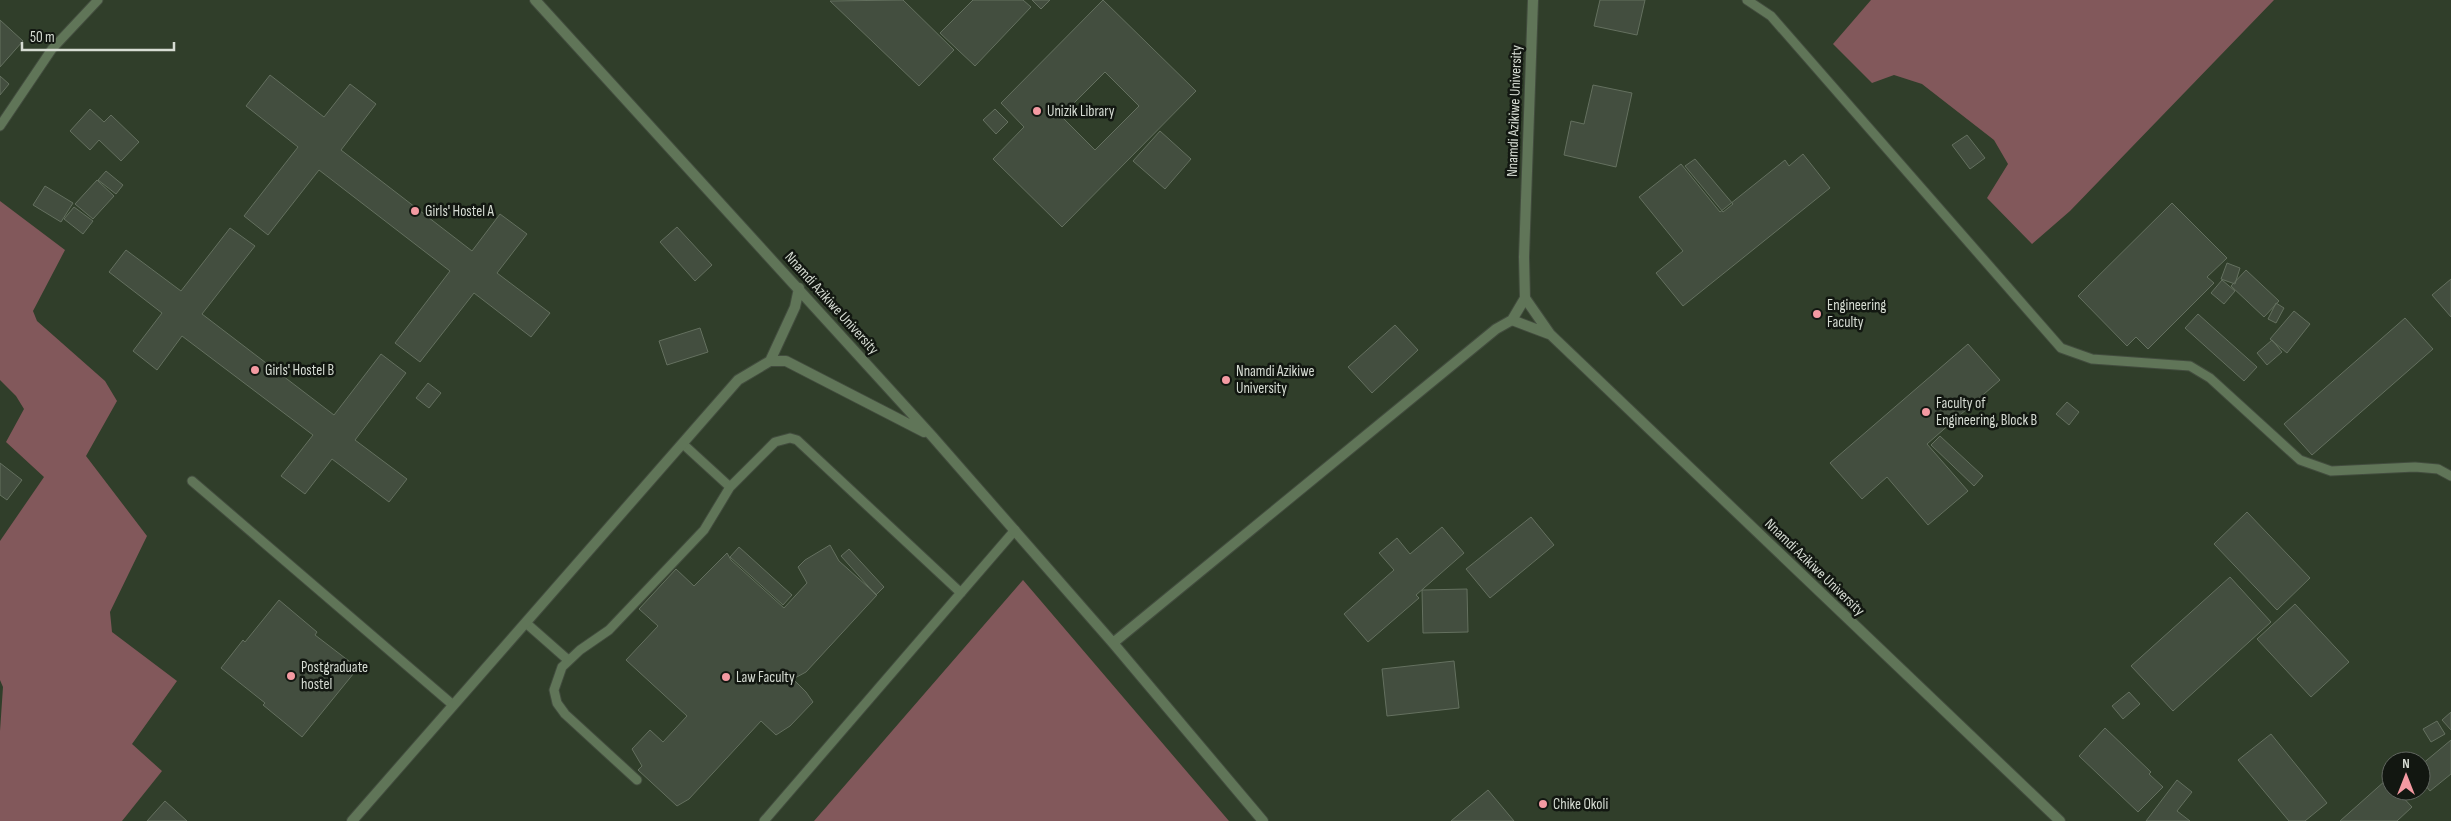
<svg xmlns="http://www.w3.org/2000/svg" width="2451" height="821" font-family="'Sofia Sans Condensed',sans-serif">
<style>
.built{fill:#303e2a;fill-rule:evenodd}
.forest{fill:#82585b}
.building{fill:#434e3f;stroke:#64705f;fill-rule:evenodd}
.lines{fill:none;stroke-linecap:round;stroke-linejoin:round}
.service-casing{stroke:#424c3e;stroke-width:11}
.minor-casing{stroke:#424c3e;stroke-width:12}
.service{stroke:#607558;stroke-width:9}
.minor{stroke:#607558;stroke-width:10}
.poi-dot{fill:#f49aa2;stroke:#121711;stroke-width:2}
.labels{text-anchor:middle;stroke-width:5;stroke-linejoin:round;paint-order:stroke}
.poi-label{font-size:15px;fill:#d6dcd3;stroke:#121711;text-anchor:start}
.street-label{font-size:15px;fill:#d6dcd3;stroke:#121711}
</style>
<rect width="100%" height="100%" fill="#263122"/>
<!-- built -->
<path class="built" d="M0,0H2451V821H0ZM2391,761H2421V791H2391Z"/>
<!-- forest -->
<path class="forest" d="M1871,0H2274L2070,211L2032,244L1987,198L2008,164L1994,140L1922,84L1894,75L1872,83L1833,44Z
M0,201L65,250L33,311L37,321L105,381L117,401L86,456L147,536L110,612L112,632L177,681L132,744L162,771L122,821H0V731L3,687L0,680V541L44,477L6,442L24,409L16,396L0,380Z
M1023,580L1229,821H814Z"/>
<!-- building -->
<path class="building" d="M903,0L954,50L919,86L830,1Z
M973,0H1023L1031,7L975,66L940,33Z
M1032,0H1050L1041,9Z
M1103,0L1196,91L1062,227L993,159L1024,127L1001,103ZM1105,72L1139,106L1095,150L1061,116Z
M1600,0H1645L1637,35L1594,26Z
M0,20L23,41L0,67Z
M270,75L324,117L350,84L376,104L341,150L472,251L500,214L527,234L497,273L550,313L531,337L474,293L420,362L395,343L450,271L319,170L268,235L244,216L298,147L246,106Z
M0,76L9,84L0,95Z
M1593,85L1632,93L1616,167L1564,155L1571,121L1584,124Z
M90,109L104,122L111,115L139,142L121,161L99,140L90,150L70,131Z
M995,109L1008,122L996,134L983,120Z
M1160,131L1191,159L1165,189L1133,161Z
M1967,135L1985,158L1970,169L1952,145Z
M1803,154L1830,188L1683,306L1656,273L1683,251L1639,197L1681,164L1720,212L1785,160L1789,166Z
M1695,159L1733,204L1723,212L1685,166Z
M106,171L123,185L116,194L98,180Z
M97,180L114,196L93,219L75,204Z
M45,186L73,203L61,222L33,205Z
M2172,203L2227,258L2207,277L2214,283L2148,349L2136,337L2127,346L2078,296Z
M74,207L93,221L83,234L64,219Z
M677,227L712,265L695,281L660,242Z
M230,228L255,246L202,314L334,415L381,354L406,373L355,440L407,479L389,502L332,459L305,494L281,476L313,435L182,336L157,370L133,351L162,313L109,272L126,250L181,291Z
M2227,263L2240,268L2235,284L2221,279Z
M2246,270L2279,301L2264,317L2231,286Z
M2451,279V317L2432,295Z
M2222,280L2235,291L2224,304L2211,293Z
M2276,303L2284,308L2276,323L2268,319Z
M2294,311L2310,324L2287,353L2270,339Z
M2198,314L2257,367L2244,381L2185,328Z
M2405,318L2433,349L2312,455L2284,424Z
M1395,325L1418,350L1372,393L1348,367Z
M700,328L708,352L667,365L659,341Z
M2272,340L2282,352L2267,365L2257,353Z
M1968,344L2000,380L1927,444L1968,491L1928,525L1887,477L1862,499L1830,463Z
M428,383L441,393L429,408L416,398Z
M2067,402L2079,412L2069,425L2056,414Z
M1940,436L1983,476L1974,486L1931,445Z
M0,463L22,480L7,500L0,495Z
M2247,512L2310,578L2277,610L2214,544Z
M1531,517L1554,545L1490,598L1466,569Z
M1442,527L1464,553L1416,595L1419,598L1368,642L1344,614L1394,570L1379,553L1397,538L1410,554Z
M830,545L839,561L877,595L806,672L793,679L806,692L813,702L790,726L776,735L761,721L689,799L677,806L638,770L642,766L632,749L650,730L663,742L687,716L626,660L658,626L639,609L676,569L694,586L727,553L731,560L784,608L807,583L798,567L805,560Z
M739,547L792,595L783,605L730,557Z
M849,549L884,587L876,595L841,556Z
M2230,577L2271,622L2173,711L2131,666Z
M1467,589L1468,632L1423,633L1422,590Z
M279,600L317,632L315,635L358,668L302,737L263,705L265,703L221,668L243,640L245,642Z
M2295,604L2349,662L2311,697L2257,639Z
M1454,661L1459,708L1387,716L1382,669Z
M2129,692L2140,704L2123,719L2112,706Z
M2451,712V730L2442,720Z
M2437,721L2445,734L2431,742L2423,729Z
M2105,728L2151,772L2149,774L2163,787L2138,812L2079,756Z
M2271,734L2327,803L2305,821H2289L2238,760Z
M2451,740V774L2430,791L2421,780V765Z
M2177,780L2192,792L2177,811L2190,821H2146Z
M2386,780L2391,785V791H2397L2412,807L2397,821H2340Z
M1488,790L1514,821H1451Z
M165,801L187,821H147Z"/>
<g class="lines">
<defs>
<path id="service" d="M1747,0L1771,16L2061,348L2092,359L2190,366L2210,378L2300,460L2331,471L2415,467L2438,469L2451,476
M0,126L52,49L98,0
M683,444L730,487
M192,481L453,705
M526,623L568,660
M637,780L565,714L557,703L554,690L562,667L580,650L609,630L704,530L730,487L775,442L790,438L797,440L961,593
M764,821L1015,530"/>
<path id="minor" d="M535,0L932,436L1113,643L1263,821
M1533,0L1524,257L1525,298L1550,334L2060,821
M1512,320L1525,298
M770,361L795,307L799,288
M1113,643L1496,329L1512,320L1549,334
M352,821L738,380L770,361H786L924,432"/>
</defs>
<!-- service casing -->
<use href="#service" class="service-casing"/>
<!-- minor casing -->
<use href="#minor" class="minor-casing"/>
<!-- service -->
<use href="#service" class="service"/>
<!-- minor -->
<use href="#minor" class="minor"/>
</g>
<!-- markers -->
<g class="poi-dot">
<circle cx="1037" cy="111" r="5"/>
<circle cx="415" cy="211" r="5"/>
<circle cx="1817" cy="314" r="5"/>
<circle cx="255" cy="370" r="5"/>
<circle cx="1226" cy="380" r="5"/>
<circle cx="1926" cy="412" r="5"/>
<circle cx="291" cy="676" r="5"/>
<circle cx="726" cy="677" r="5"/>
<circle cx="1543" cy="804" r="5"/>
</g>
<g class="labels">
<!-- poi labels -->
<g class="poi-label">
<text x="1047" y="116">Unizik Library</text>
<text x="425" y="216">Girls' Hostel A</text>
<text x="1827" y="310">Engineering<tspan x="1827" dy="17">Faculty</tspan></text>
<text x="265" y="375">Girls' Hostel B</text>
<text x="1236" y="376">Nnamdi Azikiwe<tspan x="1236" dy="17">University</tspan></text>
<text x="1936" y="408">Faculty of<tspan x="1936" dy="17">Engineering, Block B</tspan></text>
<text x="301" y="672">Postgraduate<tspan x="301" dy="17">hostel</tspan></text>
<text x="736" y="682">Law Faculty</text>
<text x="1553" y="809">Chike Okoli</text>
</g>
<!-- street labels -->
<g class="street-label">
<text transform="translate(1514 111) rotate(-88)" y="5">Nnamdi Azikiwe University</text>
<text transform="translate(832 303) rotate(48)" y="5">Nnamdi Azikiwe University</text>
<text transform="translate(1815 567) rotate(44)" y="5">Nnamdi Azikiwe University</text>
</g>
</g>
<!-- north arrow -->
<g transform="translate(2406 776)"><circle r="24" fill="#121711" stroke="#60665f"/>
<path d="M0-4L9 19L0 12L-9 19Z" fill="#f49aa2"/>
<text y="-8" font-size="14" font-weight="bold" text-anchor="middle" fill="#d6dcd3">N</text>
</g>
<!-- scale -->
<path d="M22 42v8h152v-8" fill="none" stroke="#d6dcd3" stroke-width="2.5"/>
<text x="30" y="42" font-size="15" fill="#d6dcd3" stroke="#121711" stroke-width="4" paint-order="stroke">50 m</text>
</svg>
